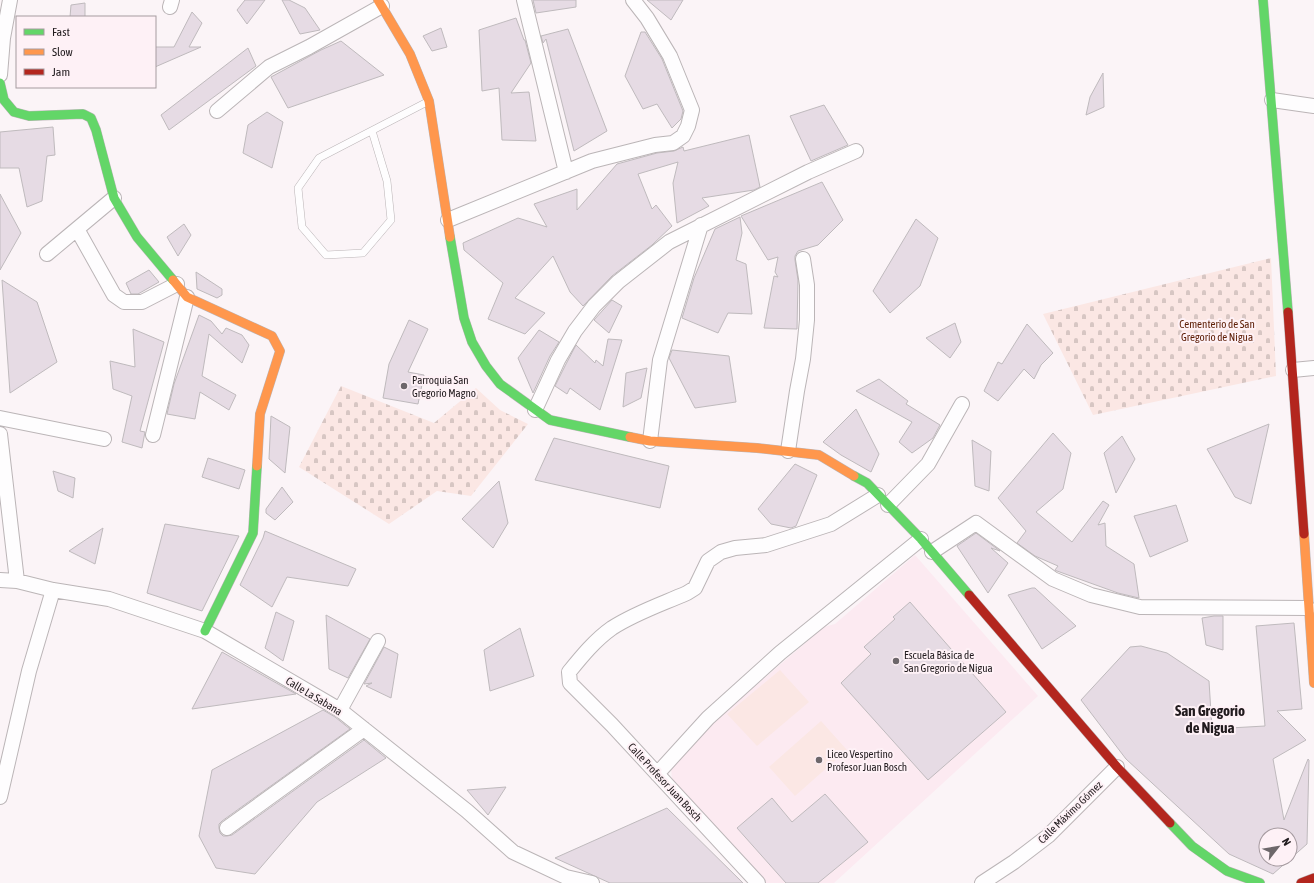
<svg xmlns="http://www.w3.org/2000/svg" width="1314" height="883" font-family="'Asap Condensed',sans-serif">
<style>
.built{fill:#fceaf1}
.cemetery{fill:url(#cemetery-stones)}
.garden{fill:#fbe7e4}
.building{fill:#e6dbe4;stroke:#bfbabd}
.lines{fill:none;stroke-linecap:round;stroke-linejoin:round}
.lane-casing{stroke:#bbb5b7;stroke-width:8}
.street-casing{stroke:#bbb5b7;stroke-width:16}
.fast-casing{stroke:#bbb5b7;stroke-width:10}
.slow-casing{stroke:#bbb5b7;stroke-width:10}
.jam-casing{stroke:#bbb5b7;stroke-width:10}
.lane{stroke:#fefdfe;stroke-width:7}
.street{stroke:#fefdfe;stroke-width:14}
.fast{stroke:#63d668;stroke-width:9}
.slow{stroke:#ff974d;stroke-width:9}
.jam{stroke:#b3261e;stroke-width:9}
.poi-dot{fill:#6d676a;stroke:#fef1f6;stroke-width:1.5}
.labels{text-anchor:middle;stroke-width:4;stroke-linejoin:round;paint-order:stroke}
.park-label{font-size:11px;fill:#5d1d05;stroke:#fef1f6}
.poi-label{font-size:11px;fill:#211b1e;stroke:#fef1f6;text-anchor:start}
.street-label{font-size:11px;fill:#211b1e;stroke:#fef1f6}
.district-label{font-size:15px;font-weight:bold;fill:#211b1e;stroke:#fef1f6}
</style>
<defs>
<pattern id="cemetery-stones" width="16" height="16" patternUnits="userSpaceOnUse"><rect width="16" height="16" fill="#fbe7e4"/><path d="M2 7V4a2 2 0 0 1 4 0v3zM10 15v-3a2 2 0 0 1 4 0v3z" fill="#d7c6c3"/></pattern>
</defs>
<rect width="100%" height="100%" fill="#fbf4f7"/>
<!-- built -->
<path class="built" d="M915,555L1038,696L834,883H766L672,779L671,768L719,717L824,627L835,624Z"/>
<!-- cemetery -->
<path class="cemetery" d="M1271,258L1276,376L1093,415L1043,314Z
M341,386L434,423L476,388L500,410L528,424L471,496L437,491L389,524L299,467Z"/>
<!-- garden -->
<path class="garden" d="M780,670L809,702L757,746L727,714Z
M821,721L847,750L795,796L769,767Z"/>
<!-- building -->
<path class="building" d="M245,0H265L247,24L237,10Z
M282,0H289L305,8L320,30L300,34Z
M533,0H576V7L536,13Z
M647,0H683L671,20Z
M85,3V17H70L71,5Z
M192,12L202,23L189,47H201L155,67V47H174Z
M516,18L524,40H525L531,63L511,93L529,92L536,141L502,140L499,88L482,91L479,30Z
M441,28L447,47L432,51L423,36Z
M568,29L607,131L574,151L546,39L543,43L541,36Z
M641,32H645L662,59L683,111L681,119L672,128L657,104L643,109L625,76Z
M341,41L384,75L288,108L271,77L321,50Z
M248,48L256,66L169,130L161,115Z
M1103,73L1104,107L1086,115L1090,97Z
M824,105L848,145L811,161L790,116Z
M267,112L283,122L272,168L243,153L248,125Z
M53,127L55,155L47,156L42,201L27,207L19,168H0V132Z
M749,135L760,187L754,190L702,198L709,206L677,223L673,183L678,162L638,174L652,209L656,205L672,226L652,245L612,276L583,306L570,292L553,256L515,298L545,313L525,334L488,319L503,283L464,250L463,243L518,218L547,227L534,204L577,189V210L617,164L657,153L674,151L683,147L684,151Z
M822,182L843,220L818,245L798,251L795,256V260L798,280L797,329L764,328L774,276L778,277L775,272L778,257L768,260L741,216Z
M0,194L21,233L0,270Z
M740,217L742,233L736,260L746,264L752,314L728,313L718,333L682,318L694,278L715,229Z
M916,219L938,238L920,286L890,313L873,291Z
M184,224L191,235L178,256L167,237Z
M149,270L159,282L138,294H131L126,283Z
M196,272L222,289V295L217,298L197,289Z
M2,280L37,302L57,362L10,393Z
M612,300L622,306L609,333L594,320Z
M199,315L211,321L222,334L226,328L242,335L249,345L242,363L209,334L202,376L236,395L229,410L200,392L195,419L167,414L174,384Z
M409,320L428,329L408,372L424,375L418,404L383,398L389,364Z
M955,323L961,342L950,358L926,338Z
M1027,324L1053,353L1041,365L1034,379L1024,369L998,401L984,391L998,362L1002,364Z
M133,329L164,342L140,431L145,432L142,448L122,442L132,396L113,389L110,361L135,367Z
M539,330L559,342L550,356L533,393L518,358Z
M608,339L622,340L600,410L570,388L567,394L555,386L566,364L576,345L595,363L596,360L603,366Z
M672,350L729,356L736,402L695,408L669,358Z
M647,368L641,398L623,407L626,373Z
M879,379L908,401L906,404L940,425L933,438L912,453L899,442L912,422L856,391Z
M856,409L879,454L871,472L841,455L823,442Z
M271,416L290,427L285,473L269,459Z
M1269,424L1251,504L1235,497L1207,449Z
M1053,433L1071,453L1063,489L1036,512L1072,542L1103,501L1109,505L1098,525L1105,523L1106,546L1134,564L1139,598L1118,593L1057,571L1055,570L1058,566L1035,556L1017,543L1026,531L998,498Z
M1122,436L1135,459L1116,493L1104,453Z
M554,438L669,466L660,508L535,480Z
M972,440L991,451L989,491L975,486Z
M208,458L245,470L239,489L202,477Z
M795,464L817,475L796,526L791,528L771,524L758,509Z
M53,471L75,478L73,498L58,491Z
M499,481L508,523L493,548L462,519Z
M282,487L293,502L275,520L266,513V509Z
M1176,505L1188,541L1150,557L1134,516Z
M165,524L239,536L202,611L147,593Z
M103,528L95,564L69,551Z
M265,531L356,569L348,586L287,577L272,607L240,585L263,538Z
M976,533L1000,551L991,548L1008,563L988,593L957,546Z
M1032,588H1035L1076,626L1042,649L1008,595Z
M910,602L1006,712L928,780L841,683L871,654L864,647L895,619L893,617Z
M276,612L294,621L283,661L265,648Z
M326,615L370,639L348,678L329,669Z
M1214,616H1223V650L1206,645L1202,618Z
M1294,623L1302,709L1277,711L1306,740L1273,759L1284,820L1308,759L1309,760L1307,844L1290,859V835H1266V859H1290L1273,874L1229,854L1126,759L1081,700L1130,647L1141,646L1167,653L1209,681L1212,729L1265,726L1256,626Z
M520,628L534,676L490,691L484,650Z
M384,647L398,654L391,698L366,686L372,683L364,684Z
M222,652L271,680L296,694L192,709Z
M323,710L335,717L350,729L222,821L219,824V828L220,833L223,836H227L232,835L364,740L386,758L317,802L255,874L216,868L199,836L212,770Z
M506,787L488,815L467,790Z
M825,794L868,842L818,883H786L737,828L772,798L792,822Z
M667,808L743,883H610L555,858Z"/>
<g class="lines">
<defs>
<path id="lane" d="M372,131L387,181L391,220L363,253L326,255L302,227L298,188L319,158L427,102"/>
<path id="street" d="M524,0L566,172
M170,7L172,0
M0,75L3,38L10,0
M1272,100L1314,106
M217,111L269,67L309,47L382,6
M448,220L592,161L655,145L673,143L683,136L688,126L692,110L670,56L647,18L633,0
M77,229L114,295L124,302H142L177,284
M47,254L114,198
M1293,370L1314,368
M535,410L558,360L575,331L594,306L618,282L669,242L808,172L856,151
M0,418L104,439
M0,434L17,581
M153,435L187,297
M650,441L660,360L701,225
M788,451L797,391L803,359L807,320V285L803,259
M888,505L928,464L962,404
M932,552L976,523L1053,579L1091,595L1140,607L1308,608
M0,580L17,581L53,590L109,599L205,631L340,710L467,811L513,852L566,877L592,883
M340,710L378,641
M657,774L708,718L780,653L921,539
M0,797L29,671L53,590
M227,828L364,729
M758,883L612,725L570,683L569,672C582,656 595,640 612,628C635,613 662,604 687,593L695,588L708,561L721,552L735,548L766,545L831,524L878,495
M982,883L1014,862L1048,836L1117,767"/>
<path id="fast" d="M1263,0L1288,312
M0,83L4,100L14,112L29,116L83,114L91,118L96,130L114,198L137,237L173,280
M450,237L464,318L472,342L486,366L500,384L550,420L630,437
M854,476L867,483L921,539L969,595
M205,631L253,533L257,466
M1170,823L1192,846L1227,871L1260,883"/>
<path id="slow" d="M378,0L410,54L429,101L450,237
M173,280L187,297L272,336L280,351L260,414L257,466
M630,437L650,441L757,448L819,455L854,476
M1304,534L1314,683"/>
<path id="jam" d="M1288,312L1304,534
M969,595L1117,767L1170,823
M1301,883L1314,878"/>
</defs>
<!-- lane casing -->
<use href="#lane" class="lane-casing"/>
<!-- street casing -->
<use href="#street" class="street-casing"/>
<!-- fast casing -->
<use href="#fast" class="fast-casing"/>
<!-- slow casing -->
<use href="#slow" class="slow-casing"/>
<!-- jam casing -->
<use href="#jam" class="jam-casing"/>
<!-- lane -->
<use href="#lane" class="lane"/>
<!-- street -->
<use href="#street" class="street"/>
<!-- fast -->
<use href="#fast" class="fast"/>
<!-- slow -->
<use href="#slow" class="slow"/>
<!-- jam -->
<use href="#jam" class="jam"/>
</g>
<!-- markers -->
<g class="poi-dot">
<circle cx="404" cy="386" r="4"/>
<circle cx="896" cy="661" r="4"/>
<circle cx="819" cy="760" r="4"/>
</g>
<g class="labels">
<!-- park labels -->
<g class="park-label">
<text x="1217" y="328">Cementerio de San<tspan x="1217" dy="13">Gregorio de Nigua</tspan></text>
</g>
<!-- poi labels -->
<g class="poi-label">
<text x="412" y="384">Parroquia San<tspan x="412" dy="13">Gregorio Magno</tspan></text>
<text x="904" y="659">Escuela Básica de<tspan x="904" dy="13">San Gregorio de Nigua</tspan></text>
<text x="827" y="758">Liceo Vespertino<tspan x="827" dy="13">Profesor Juan Bosch</tspan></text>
</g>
<!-- street labels -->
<g class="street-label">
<text transform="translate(314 696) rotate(31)" y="4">Calle La Sabana</text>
<text transform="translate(665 782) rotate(47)" y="4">Calle Profesor Juan Bosch</text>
<text transform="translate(1070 812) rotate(-44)" y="4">Calle Máximo Gómez</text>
</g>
<!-- district labels -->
<g class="district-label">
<text x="1210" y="716">San Gregorio<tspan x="1210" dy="17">de Nigua</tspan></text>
</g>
</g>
<!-- legend -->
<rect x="16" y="16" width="140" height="72" fill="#fef1f6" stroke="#a69ba0"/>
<rect x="24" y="29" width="20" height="6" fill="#63d668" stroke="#a69ba0"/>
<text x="52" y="36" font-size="12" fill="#211b1e">Fast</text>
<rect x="24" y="49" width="20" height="6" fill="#ff974d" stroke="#a69ba0"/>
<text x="52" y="56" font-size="12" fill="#211b1e">Slow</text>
<rect x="24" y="69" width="20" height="6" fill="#b3261e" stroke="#a69ba0"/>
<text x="52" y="76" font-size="12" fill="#211b1e">Jam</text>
<!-- north arrow -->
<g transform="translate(1278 847) rotate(59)"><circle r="19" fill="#fef1f6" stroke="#a69ba0"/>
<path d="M0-3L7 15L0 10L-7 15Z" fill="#6d676a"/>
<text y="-6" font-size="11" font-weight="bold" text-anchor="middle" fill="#211b1e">N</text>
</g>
</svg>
